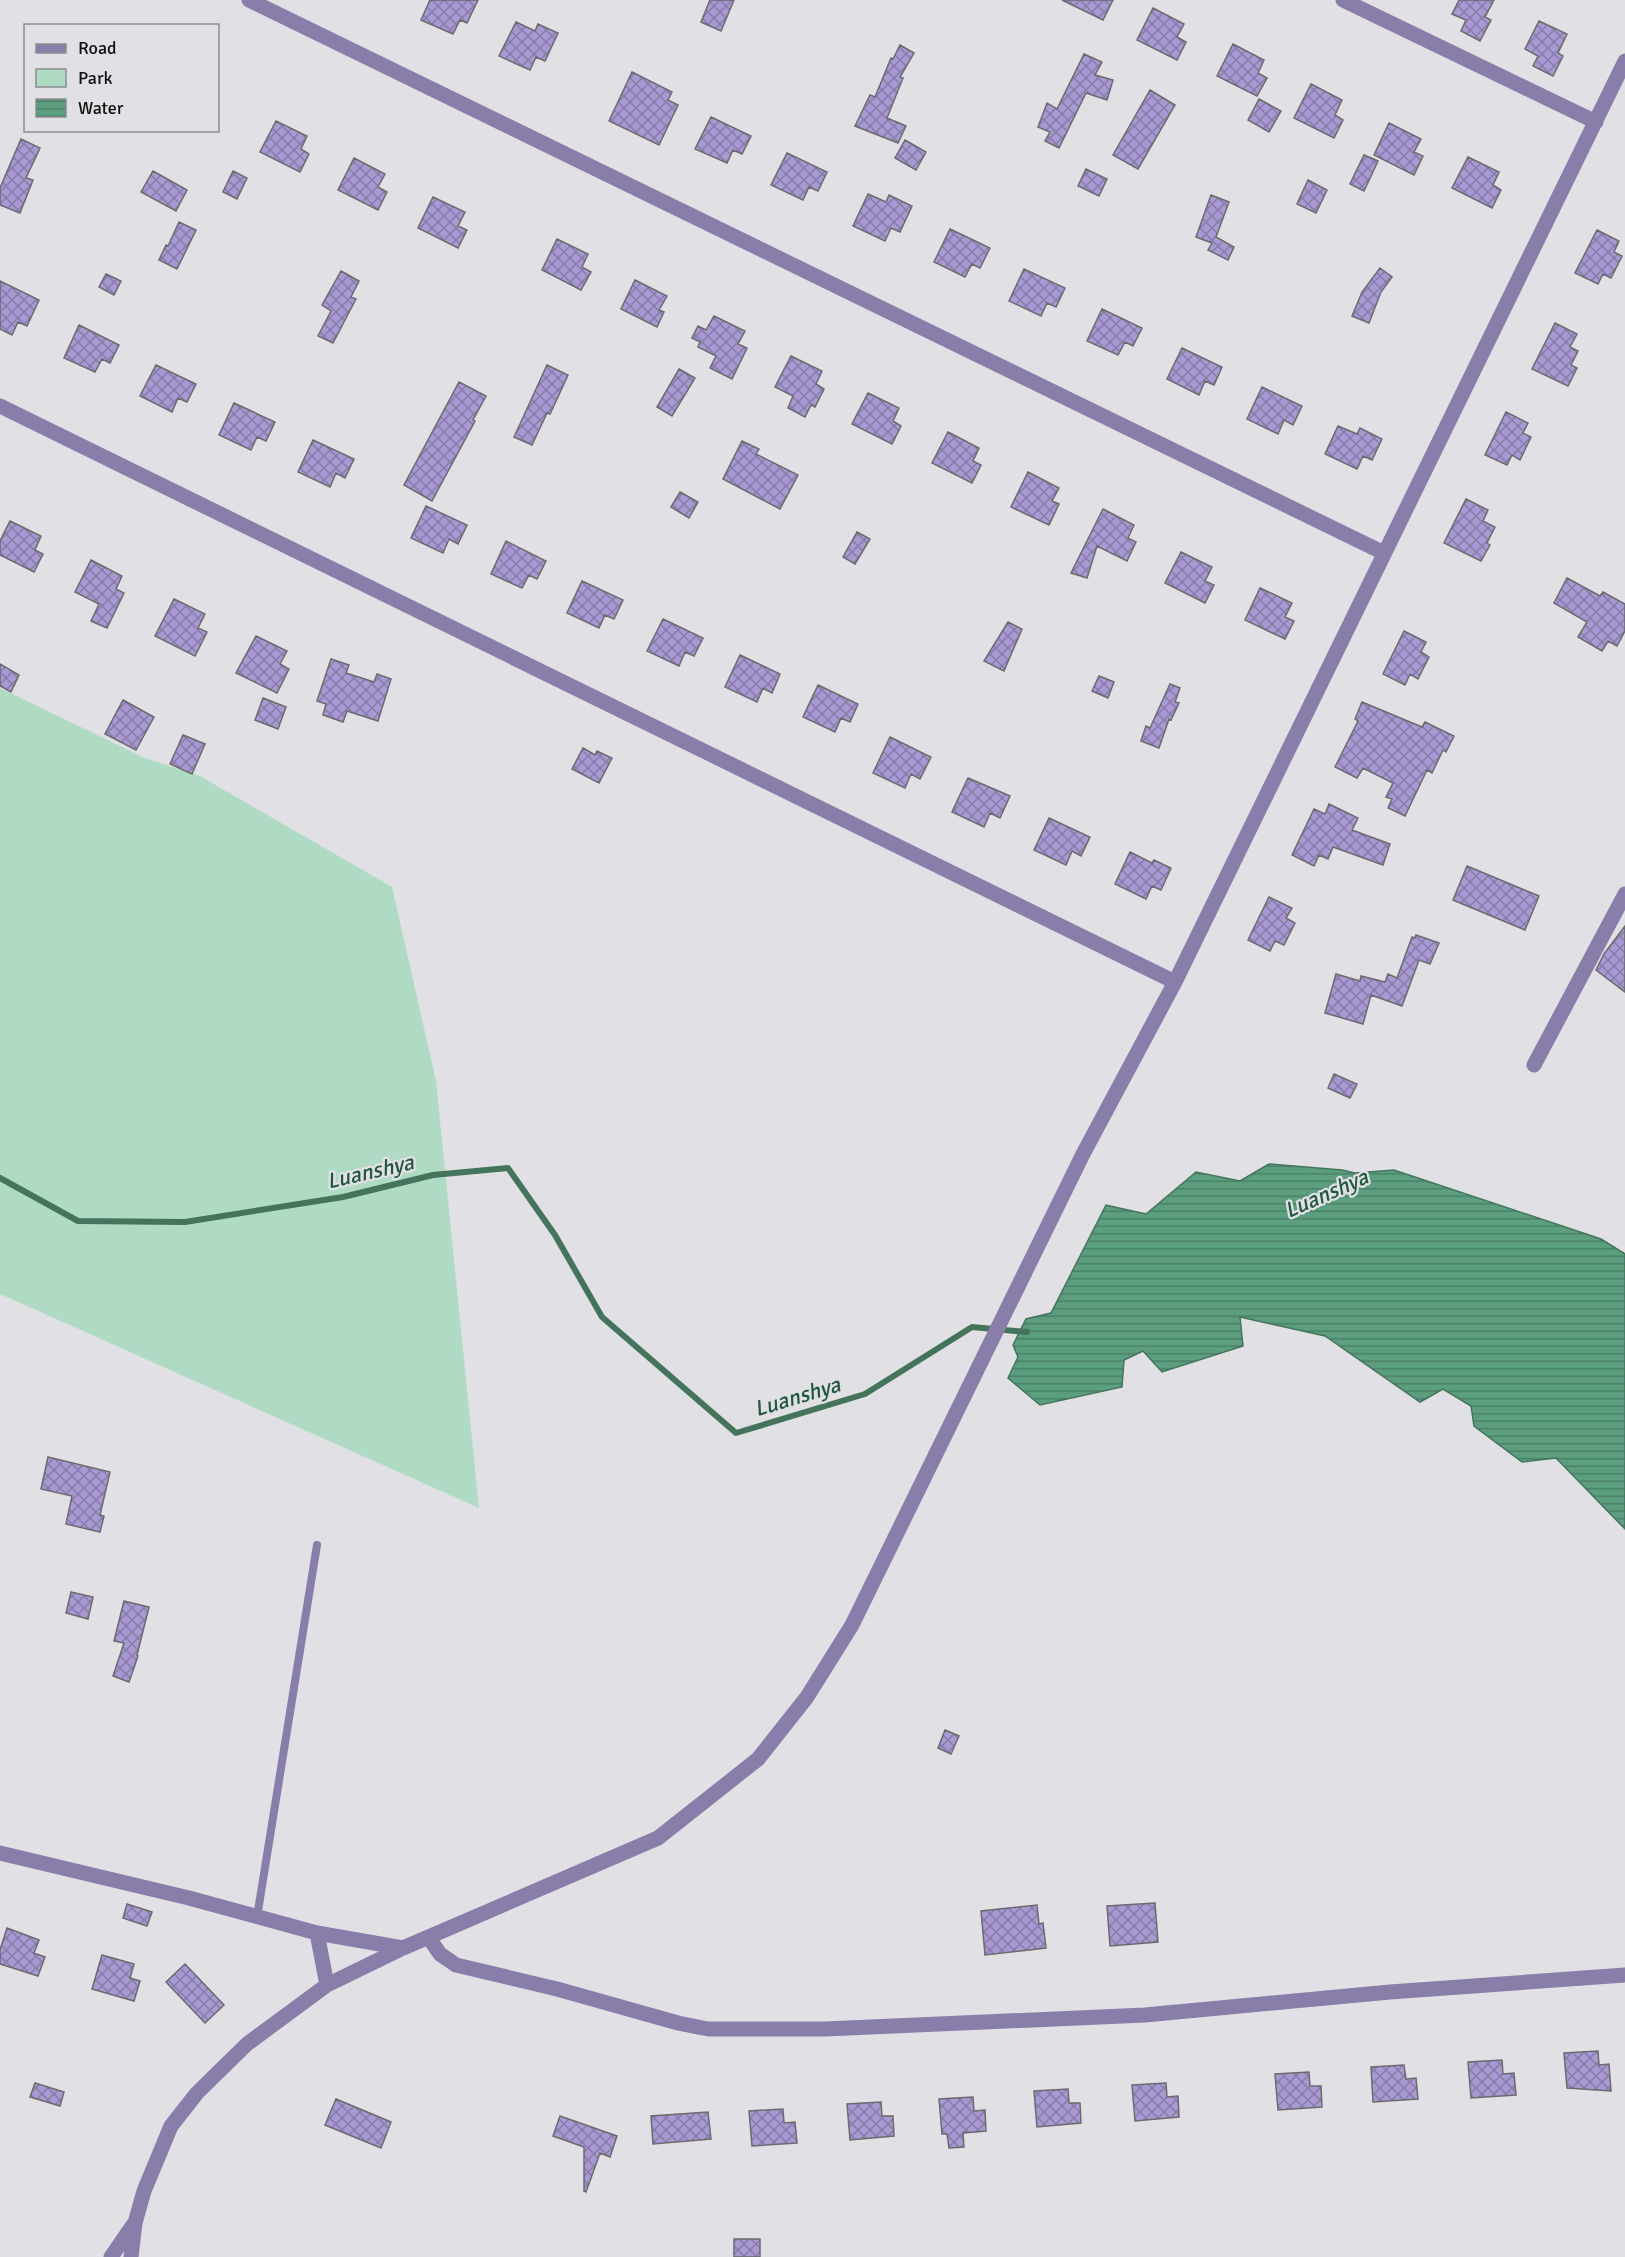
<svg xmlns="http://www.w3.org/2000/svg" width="1625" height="2257" font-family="Signika,sans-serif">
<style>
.green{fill:#afdbc4}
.water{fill:url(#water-rules);stroke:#45745d;stroke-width:1.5}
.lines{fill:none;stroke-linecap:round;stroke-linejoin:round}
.stream{stroke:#45745d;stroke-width:6}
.building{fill:url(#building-cross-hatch);stroke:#6b6a6d;stroke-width:1.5}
.lane{stroke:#897ea9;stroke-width:8}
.street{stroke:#897ea9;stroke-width:15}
.labels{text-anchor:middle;stroke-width:4.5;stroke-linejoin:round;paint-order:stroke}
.water-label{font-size:22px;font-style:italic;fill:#225740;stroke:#e1e0e4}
</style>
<defs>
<pattern id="water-rules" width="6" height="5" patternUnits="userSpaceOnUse" patternTransform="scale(1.5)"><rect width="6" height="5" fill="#5c9f7f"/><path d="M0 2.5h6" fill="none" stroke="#4a8066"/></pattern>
<pattern id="building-cross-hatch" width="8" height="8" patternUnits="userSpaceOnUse" patternTransform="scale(1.5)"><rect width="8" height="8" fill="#a899d3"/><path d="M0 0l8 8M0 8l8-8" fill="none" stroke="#877baa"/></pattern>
</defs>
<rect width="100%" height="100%" fill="#e1e0e4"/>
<!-- green -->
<path class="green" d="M0,688L145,758L200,776L392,887L436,1081L479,1508L0,1294Z"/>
<!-- water -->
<path class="water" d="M1269,1164L1342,1170L1355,1173L1394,1170L1601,1239L1625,1254V1529L1556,1458L1522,1462L1474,1426L1471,1406L1443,1389L1420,1402L1325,1336L1240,1317L1243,1346L1162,1372L1143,1351L1124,1360L1122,1387L1040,1405L1008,1378L1018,1357L1013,1345L1026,1319L1051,1313L1106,1205L1146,1214L1196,1172L1240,1181Z"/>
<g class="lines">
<!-- stream -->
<path class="stream" d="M0,1178L78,1221L185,1222L343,1197L433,1175L508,1168L555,1235L602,1317L736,1433L865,1394L972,1327L1027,1332"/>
</g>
<!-- building -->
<path class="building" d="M430,0H478L467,23L460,20L453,34L421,20Z
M710,0H734L721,31L701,22Z
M1062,0H1113L1103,20Z
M1459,0H1494L1485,17L1491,20L1480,41L1461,31L1466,20L1452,14Z
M1153,8L1184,24L1177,37L1186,42L1177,60L1137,40Z
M1539,21L1567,34L1558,53L1563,56L1553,76L1533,66L1538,56L1525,49Z
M516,22L535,31L538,24L558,33L545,61L536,57L530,70L499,56Z
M1233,44L1264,60L1258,73L1267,78L1257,96L1217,76Z
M900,45L914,53L900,77L903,78L887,118L906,126L898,143L855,126L870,95L875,97L891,58L893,59Z
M1084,54L1102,62L1095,75L1113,80L1107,100L1086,93L1059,148L1045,141L1050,132L1038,127L1047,103L1057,109Z
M632,72L672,92L668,100L678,105L659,145L609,121Z
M1311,84L1342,100L1335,115L1343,120L1334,138L1294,118Z
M1150,90L1175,105L1138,169L1113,155Z
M1259,99L1281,111L1269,132L1248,120Z
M711,117L751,136L742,154L733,150L727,163L695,149Z
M276,121L307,136L301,149L309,154L300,172L260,152Z
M1389,123L1421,139L1414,152L1423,156L1414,175L1374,155Z
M21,139L40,148L26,178L33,180L20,213L0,205V188Z
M905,140L926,152L916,170L895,158Z
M787,153L827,172L818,191L809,187L803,200L771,185Z
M1364,155L1378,161L1364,191L1350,184Z
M1468,157L1499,172L1493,185L1501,190L1492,208L1452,188Z
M354,158L385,174L378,187L387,192L378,210L338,190Z
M1086,169L1107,179L1099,196L1078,186Z
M153,171L187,190L176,211L141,192Z
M233,171L247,178L237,199L223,192Z
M1308,180L1327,190L1316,213L1297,204Z
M868,194L886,202L889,195L912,206L900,232L891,228L885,241L853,226Z
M1211,195L1229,202L1216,237L1234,247L1228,260L1208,250L1212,243L1196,237Z
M433,197L465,212L458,226L467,230L458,248L418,228Z
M179,222L196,230L177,269L159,260L166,245L168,246Z
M950,229L990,248L980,268L972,264L965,277L934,262Z
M1597,230L1619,241L1614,252L1622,256L1611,278L1603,274L1598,284L1575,273Z
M557,239L588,254L582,267L591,272L581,290L542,270Z
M1380,268L1392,277L1381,292L1369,323L1352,316L1362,292Z
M1024,269L1065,288L1056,307L1047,303L1041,316L1009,301Z
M341,271L359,281L351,297L356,299L333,343L318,336L331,311L322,305Z
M106,274L121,281L114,295L99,287Z
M635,280L667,296L659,310L664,312L657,327L621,309Z
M0,281L39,300L27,326L18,322L12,335L0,329Z
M1102,309L1142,328L1133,346L1125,342L1118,355L1087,341Z
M714,316L745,331L738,344L747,348L732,379L710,368L716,356L698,347L700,342L692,338L698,326L706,330Z
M1555,323L1577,334L1570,347L1578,351L1571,365L1577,368L1568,386L1532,369Z
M79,325L119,345L110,363L102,359L95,372L64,358Z
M1182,348L1222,367L1214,385L1205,381L1199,395L1167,379Z
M791,356L822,371L816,384L824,389L815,407L811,405L805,417L788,408L793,396L775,387Z
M156,365L196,384L187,402L178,398L172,412L140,396Z
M547,365L568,375L550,414L547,413L532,445L514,437Z
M679,369L695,378L672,416L657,407Z
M459,382L486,396L473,420L475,421L432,501L404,485Z
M1262,387L1302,406L1293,425L1284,420L1278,434L1247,419Z
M868,393L899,408L893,421L901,426L892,444L852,424Z
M234,403L275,422L266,441L257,437L251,450L219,435Z
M1506,412L1528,423L1523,433L1531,437L1520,460L1512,455L1507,465L1485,455Z
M1338,426L1357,434L1360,428L1382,439L1372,460L1363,456L1357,469L1325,454Z
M948,432L979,448L973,461L981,465L972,483L932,463Z
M313,440L354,459L345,478L336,473L330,487L298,472Z
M742,441L759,449L756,454L798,475L780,509L723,479Z
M1028,472L1059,488L1052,501L1059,504L1049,525L1011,507Z
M680,492L698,502L689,518L671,507Z
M1466,499L1488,510L1483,521L1495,527L1487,543L1490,545L1481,561L1444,543Z
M426,506L467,525L458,544L449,539L443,553L411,538Z
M1103,509L1134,525L1128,538L1136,542L1127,561L1097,546L1087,578L1071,573Z
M10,521L41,536L35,550L43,554L34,572L0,555V541Z
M857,532L870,539L855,564L843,557Z
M506,541L546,561L537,579L529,575L522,588L491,574Z
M1181,552L1212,567L1205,581L1214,585L1205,603L1165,583Z
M91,560L122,576L116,589L124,593L107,628L91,621L99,604L75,592Z
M1567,578L1600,596L1603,592L1625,604V631L1617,646L1608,641L1602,651L1578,637L1587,622L1554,603Z
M582,581L623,600L614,619L605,615L599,628L567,613Z
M1260,588L1292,603L1285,617L1294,621L1285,639L1245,620Z
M174,599L205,614L198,628L207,632L195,656L155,636Z
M663,619L703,638L694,656L685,652L679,666L647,651Z
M1008,622L1022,629L1004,671L984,661Z
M1404,631L1426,642L1421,652L1429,657L1418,679L1410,674L1405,685L1383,674Z
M256,636L287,651L280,664L289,669L277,693L236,673Z
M740,655L780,674L772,693L763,688L757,702L725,687Z
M331,659L349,665L346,673L374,682L377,674L391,679L378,721L347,711L343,722L323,715L326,704L317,701Z
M0,664L19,675L11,692L0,686Z
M1099,676L1114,682L1108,698L1092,691Z
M1170,684L1180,688L1175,702L1179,703L1171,720L1169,719L1159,748L1141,741L1146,726L1150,728Z
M818,685L858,704L850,722L841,718L835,732L803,717Z
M263,698L286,707L278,729L255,720Z
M123,700L154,717L136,750L105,734Z
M1362,702L1422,727L1425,722L1454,736L1446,752L1443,750L1432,773L1427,770L1405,816L1388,808L1392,799L1386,797L1393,783L1363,768L1357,778L1335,767L1358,721L1355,719Z
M183,735L205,744L192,774L170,764Z
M890,737L931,757L920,779L911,774L905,788L873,773Z
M583,748L595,755L597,751L612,758L599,783L572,769Z
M968,778L1010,796L1000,818L990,813L984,827L952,812Z
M1329,804L1358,818L1352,830L1390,844L1383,865L1333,847L1328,859L1319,855L1314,866L1292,855L1314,809L1325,814Z
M1049,818L1090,837L1081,856L1072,851L1066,865L1034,850Z
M1130,852L1152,863L1154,860L1171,868L1161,890L1152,886L1146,899L1115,884Z
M1467,866L1539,896L1525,930L1453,900Z
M1269,897L1292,908L1286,918L1295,923L1284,945L1275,941L1270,951L1248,940Z
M1625,926V992L1596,970L1604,954Z
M1416,935L1439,943L1430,964L1419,960L1402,1006L1371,995L1363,1024L1325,1013L1336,974L1360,981L1361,976L1385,982L1388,974L1397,978L1412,937L1415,938Z
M1334,1074L1357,1084L1350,1098L1328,1088Z
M48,1457L110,1472L100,1515L104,1516L100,1532L66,1524L72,1496L41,1489Z
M71,1592L93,1597L88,1619L66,1613Z
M124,1601L149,1607L137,1655L138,1656L129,1682L113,1676L124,1643L114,1641Z
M945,1730L959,1736L951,1754L938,1748Z
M1155,1903L1158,1942L1110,1946L1107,1906Z
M127,1904L152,1912L147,1926L123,1918Z
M1037,1905L1039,1924L1043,1923L1046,1948L985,1955L981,1911Z
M7,1928L39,1940L34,1953L45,1957L38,1976L0,1964V1950Z
M102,1955L134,1964L130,1978L140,1981L134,2001L92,1989Z
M185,1964L224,2005L205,2023L166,1982Z
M1598,2051L1599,2065L1609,2064L1611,2091L1567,2088L1564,2053Z
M1502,2060L1503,2074L1514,2073L1516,2095L1471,2098L1468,2062Z
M1404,2065L1406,2079L1416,2078L1418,2099L1373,2102L1371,2067Z
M1309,2072L1310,2086H1321L1322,2107L1278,2110L1275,2074Z
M35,2083L64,2092L60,2106L30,2097Z
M1166,2083L1167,2097L1178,2096L1179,2117L1135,2121L1132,2085Z
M1068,2089L1069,2103H1080L1081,2123L1037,2127L1034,2091Z
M973,2097L974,2111L985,2110L986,2131L963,2133L964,2147L949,2148L947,2134H942L939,2099Z
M336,2099L391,2122L381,2148L325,2125Z
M881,2102L882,2116H893L894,2136L850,2140L847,2104Z
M783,2109L784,2123L795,2122L797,2143L752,2146L749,2111Z
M708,2112L711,2139L653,2144L651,2116Z
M560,2116L617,2136L610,2157L600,2153L586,2192L584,2191V2147L553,2136Z
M734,2239H760V2257H734Z"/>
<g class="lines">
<!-- lane -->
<path class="lane" d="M257,1917L317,1545"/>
<!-- street -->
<path class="street" d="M249,0L1384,553
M1343,0L1596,122
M0,406L1175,982
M1534,1065L1625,894
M0,1853L189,1898L317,1933L403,1948
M317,1933L327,1985
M429,1938L440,1954L456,1965L557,1989L678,2023L708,2029H825L1145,2015L1390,1992L1625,1975
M111,2257L133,2225
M131,2257L135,2223L144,2191L171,2126L197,2093L247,2044L327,1985L403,1948L658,1838L758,1759L807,1697L852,1625L1083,1154L1175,982L1625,61"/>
</g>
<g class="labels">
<!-- water labels -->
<g class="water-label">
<text transform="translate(370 1171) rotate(-13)" y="8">Luanshya</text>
<text transform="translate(1326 1193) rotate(-24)" y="8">Luanshya</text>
<text transform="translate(797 1396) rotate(-17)" y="8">Luanshya</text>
</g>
</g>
<!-- legend -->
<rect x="24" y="24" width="195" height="108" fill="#e1e0e4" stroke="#8d8c8f" stroke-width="1.5"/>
<rect x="36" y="44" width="30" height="9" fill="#897ea9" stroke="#8d8c8f" stroke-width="1.5"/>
<text x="78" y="54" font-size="18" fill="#0e0e0f">Road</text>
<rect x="36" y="69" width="30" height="18" fill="#afdbc4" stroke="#8d8c8f" stroke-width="1.5"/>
<text x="78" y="84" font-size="18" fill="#0e0e0f">Park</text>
<rect x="36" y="99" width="30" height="18" fill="url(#water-rules)" stroke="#8d8c8f" stroke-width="1.5"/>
<text x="78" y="114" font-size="18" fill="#0e0e0f">Water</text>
</svg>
